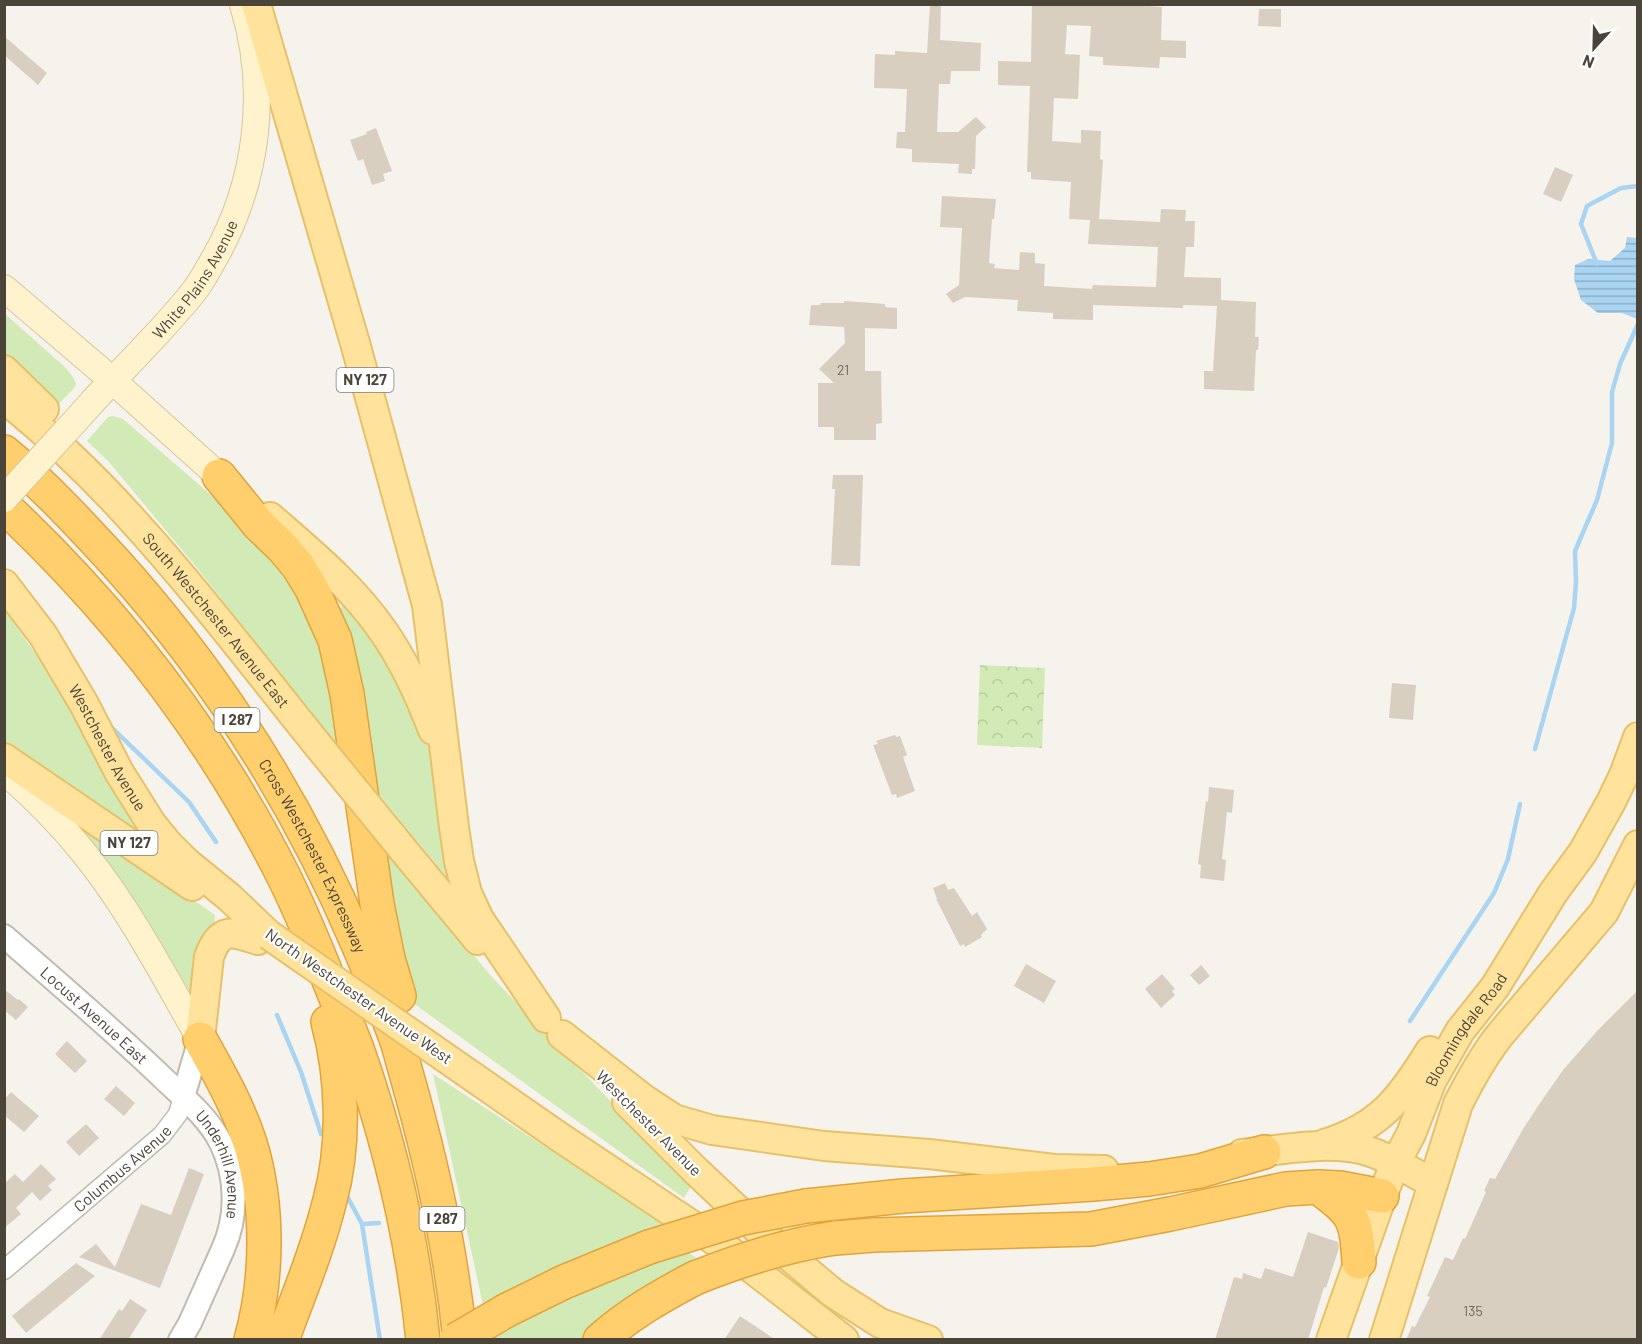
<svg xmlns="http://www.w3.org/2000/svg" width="1642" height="1344" font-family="Barlow,sans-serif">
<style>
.grass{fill:#d2eab5}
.forest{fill:url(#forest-crowns)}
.water{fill:url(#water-rules)}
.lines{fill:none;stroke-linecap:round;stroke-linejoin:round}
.stream{stroke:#a9d4f2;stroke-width:4.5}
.building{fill:#d8cfc1}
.minor-casing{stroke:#c2bbae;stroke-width:21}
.tertiary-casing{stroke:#c2bbae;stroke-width:26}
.secondary-casing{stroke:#d6c79b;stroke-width:28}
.primary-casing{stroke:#e6c16a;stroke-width:32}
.motorway-casing{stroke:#e0a43c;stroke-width:36}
.minor{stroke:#fff;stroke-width:18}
.tertiary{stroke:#fff;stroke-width:22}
.secondary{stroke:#fff3cd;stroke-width:26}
.primary{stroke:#ffe39c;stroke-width:28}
.motorway{stroke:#ffcf6e;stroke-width:33}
.secondary-bridge-casing{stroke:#d6c79b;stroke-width:28;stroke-linecap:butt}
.primary-bridge-casing{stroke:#e6c16a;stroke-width:32;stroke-linecap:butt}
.motorway-bridge-casing{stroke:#e0a43c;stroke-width:36;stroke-linecap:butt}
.secondary-bridge{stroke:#fff3cd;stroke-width:26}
.primary-bridge{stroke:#ffe39c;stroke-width:28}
.motorway-bridge{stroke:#ffcf6e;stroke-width:33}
.labels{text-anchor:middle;stroke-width:4.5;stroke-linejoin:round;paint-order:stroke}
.number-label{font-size:14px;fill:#6e675b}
.shield{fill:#fff;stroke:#817c74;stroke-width:1.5}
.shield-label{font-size:15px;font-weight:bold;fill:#4b4439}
.street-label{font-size:16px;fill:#4b4439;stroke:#fff}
</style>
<defs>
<pattern id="forest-crowns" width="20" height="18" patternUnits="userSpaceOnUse" patternTransform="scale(1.5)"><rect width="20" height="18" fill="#d2eab5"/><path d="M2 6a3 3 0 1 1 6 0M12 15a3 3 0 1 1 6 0" fill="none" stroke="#b6ca9c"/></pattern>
<pattern id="water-rules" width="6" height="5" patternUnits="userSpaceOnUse" patternTransform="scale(1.5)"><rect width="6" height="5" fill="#a9d4f2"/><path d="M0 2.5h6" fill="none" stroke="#8caec5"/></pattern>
</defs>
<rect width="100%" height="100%" fill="#f6f3ec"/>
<!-- grass -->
<path class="grass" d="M4,313L66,368L73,377L76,384L74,388L54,409L5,362Z
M113,416L123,419L233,514L289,574L322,637L344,754L197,568L109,462L87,441L108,417Z
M343,605L352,607L381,641L425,731L442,793L454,886L374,788L339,610Z
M4,609L55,682L100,767L153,852L5,747Z
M71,814L215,915L214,926L194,1002L68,818Z
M381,844L491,976L614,1105L694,1181L684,1198L413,1003Z
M433,1074L665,1225L561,1264L483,1305Z
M681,1247L703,1263L586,1339L486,1340L567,1294Z"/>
<!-- forest -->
<path class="forest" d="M980,665L1045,668L1042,748L977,745Z"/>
<!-- water -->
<path class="water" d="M1627,237L1637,238V319L1622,313H1598L1581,300L1574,279L1575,265L1588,259L1610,261L1625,248Z"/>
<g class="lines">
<!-- stream -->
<path class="stream" d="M1597,264L1581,224L1587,206L1621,188L1638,186
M109,725L189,802L216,842
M1535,749L1574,608L1576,582L1575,551L1597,500L1612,443V392L1620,364L1638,324
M277,1015L301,1072L321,1134
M1410,1021L1494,893L1508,859L1520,804
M347,1196L362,1224L380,1340
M362,1224L379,1223"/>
</g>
<!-- building -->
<path class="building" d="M930,4H941L940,40L981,43L980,71H951L950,84H939L937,132H958L976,117L986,127L976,136L975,169H972V174L958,173L959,164L912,162V149L896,148L897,132H905L907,89L874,88L875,54L895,55V51L927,53Z
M1032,4H1120L1162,7L1161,40L1186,41V58L1160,57L1159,68L1103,65V57L1089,56L1091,26L1067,25L1065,54L1080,55L1078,99L1054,98L1052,141L1081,143V130L1101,131L1100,159L1103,160L1099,219L1160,222L1161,209L1186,210L1185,221H1195L1194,247H1186L1184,277L1221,278V300L1256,302L1255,337H1259L1258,350H1256L1254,391L1204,389V371H1213L1217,306L1183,305V308L1093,305V320L1053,319V313L1017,311L1018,300L965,297L953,303L946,294L959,285L962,228L940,227L942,196L996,199L994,219H992L989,263L995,264L994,268L1019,270L1020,252L1035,253V263L1045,264L1044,286L1092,289L1093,285L1156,287L1158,247L1088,244L1090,220L1069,219L1071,182L1031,179V172H1027L1030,86L998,85V61L1031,62Z
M1259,9H1281V27L1258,26Z
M4,36L47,73L38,85L4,55Z
M376,128L392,171L383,174L385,181L372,185L363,159L358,161L350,140L367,134L366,132Z
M1555,167L1573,175L1561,202L1543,194Z
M844,301L885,304V307L897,308V329L865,328V371H881L882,423L876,424V440H834V427H818V383H834L819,369L845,343L844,327L809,325L811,305H820L821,303H844Z
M833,475H863L860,566L831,565L835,489H832Z
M1392,683L1416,685L1413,720L1389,718Z
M895,735L896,737L900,736L907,755L903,757L915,791L897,798L896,794L892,795L873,745L878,744L876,741Z
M1209,787L1234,790L1232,813L1227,812L1222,859L1226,860L1224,881L1200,878L1201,865L1198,864L1206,801L1208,802Z
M945,883L948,890L954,888L972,916L977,912L987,929L981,935L982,937L965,947L964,944L960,946L936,899H937L933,888Z
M1026,964L1056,981L1044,1003L1014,986Z
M1201,965L1210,976L1199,985L1190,975Z
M1162,974L1175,989L1172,991L1175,995L1161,1008L1145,989Z
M4,989L18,1000L19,999L28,1007L16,1020L4,1010Z
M1638,990V1340H1406L1412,1326L1415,1327L1430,1297L1427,1296L1445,1257L1453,1260L1463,1238L1465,1239L1486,1192L1484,1191L1490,1178L1495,1179L1523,1129L1540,1103L1563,1070L1598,1030Z
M67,1041L87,1061L75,1073L55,1054Z
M116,1086L135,1103L124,1116L104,1099Z
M11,1092L39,1116L24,1132L4,1115V1100Z
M86,1124L99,1138L79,1156L66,1142Z
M41,1164L56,1179L48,1186L52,1190L40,1201L32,1192L16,1208L21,1214L4,1228V1184L15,1174L23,1182Z
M189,1168L204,1174L160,1288L79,1257L96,1244L115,1267L141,1204L171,1215Z
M1308,1232L1338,1242L1339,1248L1326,1288L1324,1287L1308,1340H1215L1234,1277L1242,1279L1243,1273L1261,1279L1265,1268L1293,1277Z
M76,1263L95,1276L26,1333L12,1316Z
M130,1299L147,1310L128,1340H99L119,1309L122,1311Z
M740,1316L776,1340H724Z"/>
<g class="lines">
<defs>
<g id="minor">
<path id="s1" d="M4,1270L162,1135L178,1114L183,1097"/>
</g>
<g id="tertiary">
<path id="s2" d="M4,936C58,983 112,1029 164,1079C184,1098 208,1117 221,1143C237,1176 238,1216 223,1249L190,1323L180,1340"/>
<path d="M183,1097L200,1039"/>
</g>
<g id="secondary">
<path d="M4,288L112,380L219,476"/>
<path id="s3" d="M66,431C82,414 96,397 112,381C141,351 170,322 195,290C202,281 208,269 214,259C258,182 269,89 243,5"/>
<path d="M4,771C33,796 60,823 84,853C130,910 164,976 200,1039"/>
</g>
<g id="primary">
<path d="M256,4L355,343L427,605L454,827L459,861L467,893L479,919L546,1018"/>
<path d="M4,370L44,409"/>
<path id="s4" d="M4,398C48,434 89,472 127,514C194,587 254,666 316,743"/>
<path d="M270,517C310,552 353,587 383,631C404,661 420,696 433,730"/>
<path id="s5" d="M4,584L43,635L84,704L119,772L151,823L168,844L186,862L229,897L269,935"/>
<path d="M4,758L192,886"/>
<path d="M410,858L478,940"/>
<path d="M562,1035L645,1100L674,1119L712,1130L824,1146L929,1154L1054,1169L1104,1170"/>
<path d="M200,1039L209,957C220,926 232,932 258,940"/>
<path d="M466,1072L558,1136L723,1246L844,1340"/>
<path d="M627,1102L696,1171L764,1235L833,1293L880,1323L928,1340"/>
<path d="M1324,1144C1380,1127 1401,1098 1430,1051"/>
<path d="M1242,1154C1282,1150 1331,1139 1371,1152C1392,1159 1413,1173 1433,1183"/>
<path id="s6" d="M1331,1340L1382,1196L1395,1164L1411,1134L1432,1080L1460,1031L1495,987L1553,893L1583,852L1611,802L1624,775L1638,737"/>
<path d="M1384,1340L1458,1104C1470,1080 1482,1058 1499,1036L1604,912L1638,845"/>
</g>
<g id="motorway">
<path id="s7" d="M4,452C44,485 79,523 114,561C216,674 298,803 358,944C372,977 386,1010 398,1044C403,1062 408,1080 413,1098C435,1178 452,1258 460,1340"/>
<path d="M219,476L259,525L282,547L298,566L312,589L335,640L347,694L377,904L388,959L399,996"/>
<path d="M4,506C118,613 215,739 285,879C303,916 319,955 334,993C341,1011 349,1028 356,1046C389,1140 413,1240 423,1340"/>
<path d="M200,1039C219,1073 238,1106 250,1143C269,1204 268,1279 251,1340"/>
<path d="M1318,1187C1354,1214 1356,1217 1359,1262"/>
<path d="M806,1206L903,1196L1093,1184L1149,1179L1200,1171L1264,1152"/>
<path d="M835,1238L874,1235L1091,1229L1170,1214L1286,1189L1318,1187L1340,1188L1382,1196"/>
<path d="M507,1310L564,1282L649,1247"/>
<path d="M282,1340C299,1294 318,1248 330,1200C345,1144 343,1077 328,1022"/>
<path d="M600,1340C629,1314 661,1296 695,1278"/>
</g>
</defs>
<!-- minor casing -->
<use href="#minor" class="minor-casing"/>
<!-- tertiary casing -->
<use href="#tertiary" class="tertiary-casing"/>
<!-- secondary casing -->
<use href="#secondary" class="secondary-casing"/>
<!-- primary casing -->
<use href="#primary" class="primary-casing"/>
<!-- motorway casing -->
<use href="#motorway" class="motorway-casing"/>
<!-- minor -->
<use href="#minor" class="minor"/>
<!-- tertiary -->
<use href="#tertiary" class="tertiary"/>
<!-- secondary -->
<use href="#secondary" class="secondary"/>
<!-- primary -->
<use href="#primary" class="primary"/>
<!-- motorway -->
<use href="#motorway" class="motorway"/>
<defs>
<path id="secondary-bridge" d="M4,499L66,431"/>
<path id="primary-bridge" d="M316,743L410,858
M269,935L466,1072"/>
<path id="motorway-bridge" d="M649,1247L743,1218L806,1206
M695,1278C740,1260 787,1245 835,1238
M456,1340L507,1310"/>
</defs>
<!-- secondary-bridge casing -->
<use href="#secondary-bridge" class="secondary-bridge-casing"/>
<!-- primary-bridge casing -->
<use href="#primary-bridge" class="primary-bridge-casing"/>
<!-- motorway-bridge casing -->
<use href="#motorway-bridge" class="motorway-bridge-casing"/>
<!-- secondary-bridge -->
<use href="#secondary-bridge" class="secondary-bridge"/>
<!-- primary-bridge -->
<use href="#primary-bridge" class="primary-bridge"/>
<!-- motorway-bridge -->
<use href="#motorway-bridge" class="motorway-bridge"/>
</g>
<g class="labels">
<!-- number labels -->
<g class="number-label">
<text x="843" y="375">21</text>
<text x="1473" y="1316">135</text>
</g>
<!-- shield labels -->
<g class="shield">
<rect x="336.5" y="368" width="57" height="24" rx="4.5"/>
<rect x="214.5" y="708" width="45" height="24" rx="4.5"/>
<rect x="100.5" y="831" width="57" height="24" rx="4.5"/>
<rect x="419.5" y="1207" width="45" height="24" rx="4.5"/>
</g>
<g class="shield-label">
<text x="365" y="385">NY 127</text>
<text x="237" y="725">I 287</text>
<text x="129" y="848">NY 127</text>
<text x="442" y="1224">I 287</text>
</g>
<!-- street labels -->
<g class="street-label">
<text dy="6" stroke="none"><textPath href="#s3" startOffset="200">White Plains Avenue</textPath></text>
<text dy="6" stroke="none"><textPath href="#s4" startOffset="308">South Westchester Avenue East</textPath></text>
<text dy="6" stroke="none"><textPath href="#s5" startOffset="194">Westchester Avenue</textPath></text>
<text dy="6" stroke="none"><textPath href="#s7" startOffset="512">Cross Westchester Expressway</textPath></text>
<text transform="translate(359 996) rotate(35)" y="6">North Westchester Avenue West</text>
<text dy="6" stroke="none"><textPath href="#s2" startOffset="120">Locust Avenue East</textPath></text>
<text dy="6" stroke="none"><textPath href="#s6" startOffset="340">Bloomingdale Road</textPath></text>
<text transform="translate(649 1123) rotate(45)" y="6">Westchester Avenue</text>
<text dy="6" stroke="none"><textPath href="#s1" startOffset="156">Columbus Avenue</textPath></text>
<text dy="6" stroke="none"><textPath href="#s2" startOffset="321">Underhill Avenue</textPath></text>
</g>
</g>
<!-- border -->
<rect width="1642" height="1344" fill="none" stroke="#4b4439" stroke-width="12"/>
<!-- north arrow -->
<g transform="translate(1594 48) rotate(202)" stroke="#ffffff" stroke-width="4.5" paint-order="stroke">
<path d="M0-4.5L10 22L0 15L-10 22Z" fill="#4b4439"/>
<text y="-9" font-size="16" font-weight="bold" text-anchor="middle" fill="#4b4439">N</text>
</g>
</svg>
